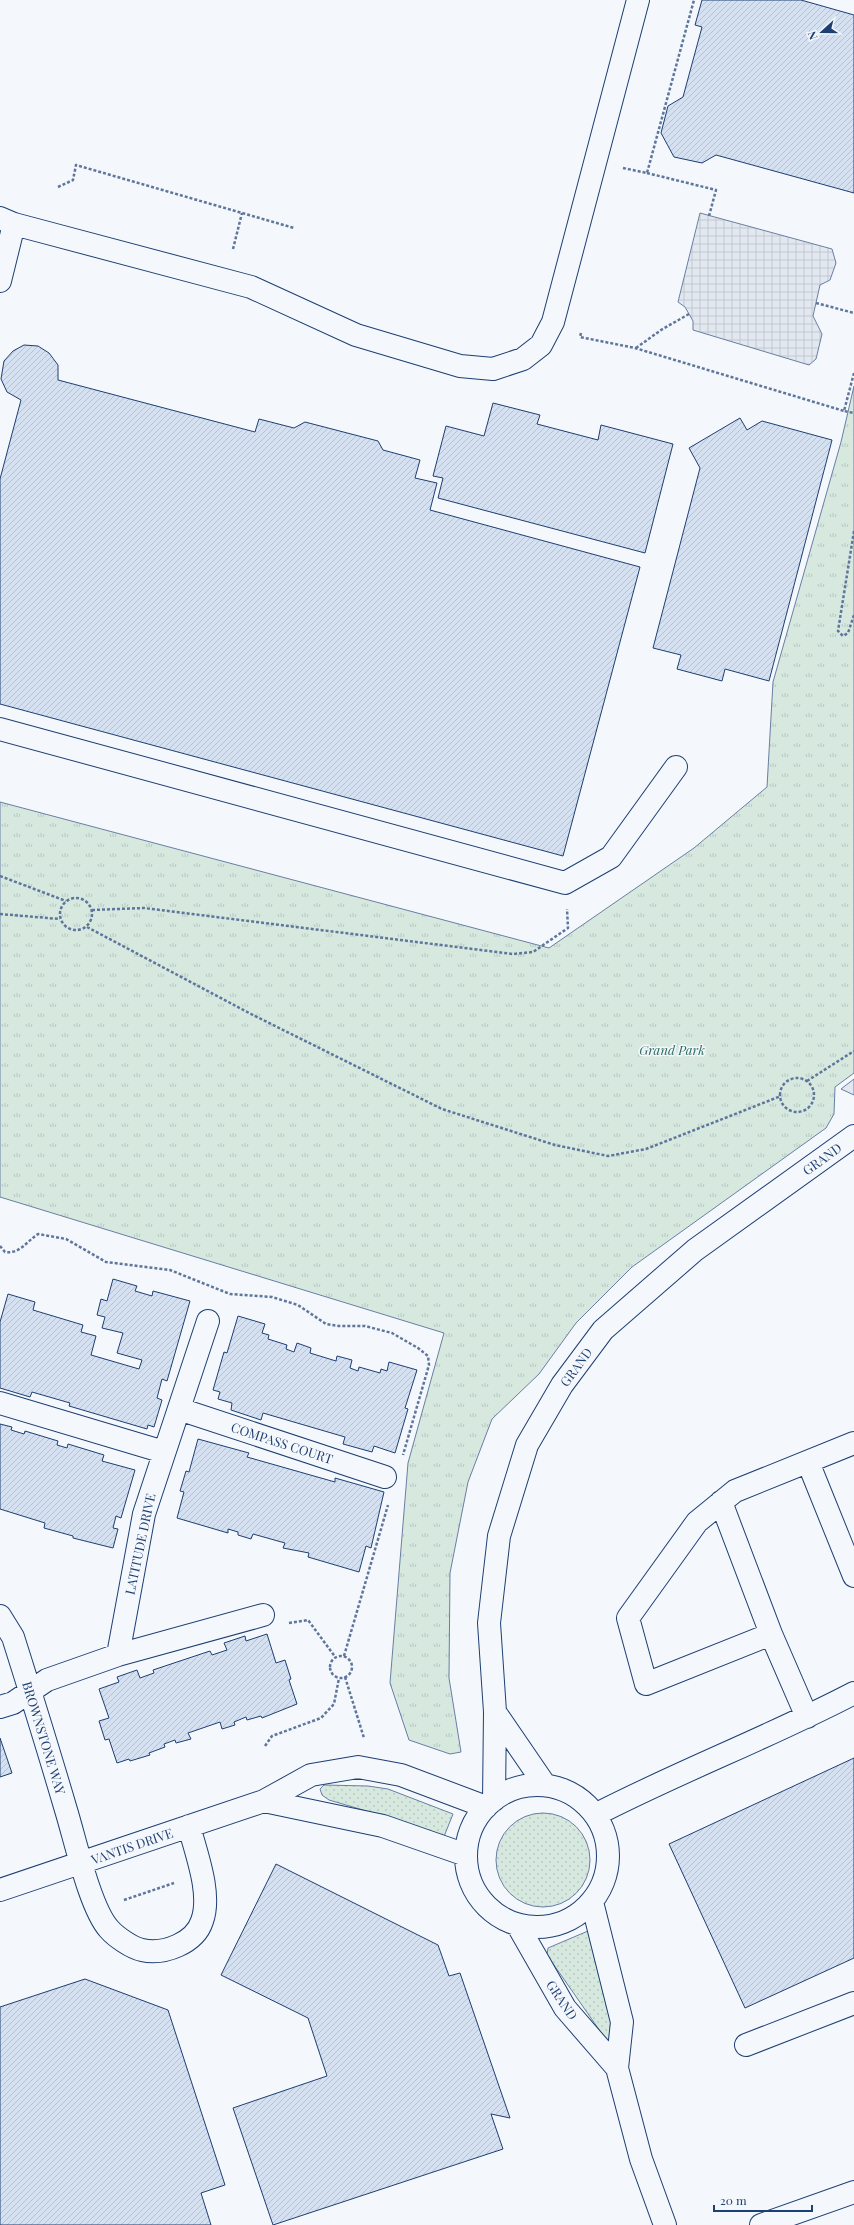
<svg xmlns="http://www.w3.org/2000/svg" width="854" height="2225" font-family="'Playfair Display',serif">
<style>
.grass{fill:url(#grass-dots);stroke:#687fa3}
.park{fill:url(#park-tufts);stroke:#687fa3}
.parking{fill:#e3e8f0;stroke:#687fa3}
.plaza{fill:url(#plaza-grid);stroke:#687fa3}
.building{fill:url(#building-hatch);stroke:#1d3f73}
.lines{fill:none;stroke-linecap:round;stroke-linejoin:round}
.minor-casing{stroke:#1d3f73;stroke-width:24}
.major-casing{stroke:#1d3f73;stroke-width:24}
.path{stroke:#5e769c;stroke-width:2.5;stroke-dasharray:3 2;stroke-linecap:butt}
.minor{stroke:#f4f7fb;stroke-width:22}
.major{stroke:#f4f7fb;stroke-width:22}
.labels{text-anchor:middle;stroke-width:3;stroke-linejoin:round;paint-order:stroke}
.park-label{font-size:13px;font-style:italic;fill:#2c6c60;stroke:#f4f7fb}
.street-label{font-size:13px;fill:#1d3f73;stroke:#f4f7fb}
</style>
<defs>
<pattern id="grass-dots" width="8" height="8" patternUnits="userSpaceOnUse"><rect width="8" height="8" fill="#d7e8df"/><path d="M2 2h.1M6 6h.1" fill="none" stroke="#b8c8c3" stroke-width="1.8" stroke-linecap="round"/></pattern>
<pattern id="park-tufts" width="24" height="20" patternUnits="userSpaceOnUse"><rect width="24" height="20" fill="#d7e8df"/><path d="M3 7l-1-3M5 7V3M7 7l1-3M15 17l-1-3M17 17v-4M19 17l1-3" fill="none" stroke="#b8c8c3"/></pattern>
<pattern id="plaza-grid" width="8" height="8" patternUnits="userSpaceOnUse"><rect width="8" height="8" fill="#e3e8f0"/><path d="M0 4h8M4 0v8" fill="none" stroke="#c2c8d1"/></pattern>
<pattern id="building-hatch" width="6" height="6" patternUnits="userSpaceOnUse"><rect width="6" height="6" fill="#d5e0f0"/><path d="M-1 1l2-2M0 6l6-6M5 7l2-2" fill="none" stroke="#b6c1d1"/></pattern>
</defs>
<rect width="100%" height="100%" fill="#f4f7fb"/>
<!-- grass -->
<path class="grass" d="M324,1785L368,1786L388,1789L453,1814L443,1839L387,1817L329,1800L322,1795L320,1789Z
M496 1860a47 47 0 1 1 94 0a47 47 0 1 1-94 0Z
M588,1931L614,2035L612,2040L607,2041L547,1955L548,1948Z"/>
<!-- park -->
<path class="park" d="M854,386V1073L835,1087L834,1114L826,1128L632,1267L576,1323L539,1374L492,1419L468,1482L450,1573L449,1678L461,1752L450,1754L409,1740L390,1683L408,1463L444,1333L0,1197V802L549,948L694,848L767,787L773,682L841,442Z"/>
<!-- parking -->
<path class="parking" d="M854,1079V1095L841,1089Z"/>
<!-- plaza -->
<path class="plaza" d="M700,213L832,249L836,263L830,280L820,285L813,316L822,334L816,359L809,365L693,330V321L685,307L678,302Z"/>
<!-- building -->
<path class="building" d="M702,0H801L854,15V193L716,155L702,163L674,157L661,133L668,106L683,97L702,27L695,25Z
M24,345L38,346L49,353L58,365V380L255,432L259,419L294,428L305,422L378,441L383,450L420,460L415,478L437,483L430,510L640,567L563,856L0,704V479L21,400L7,392L1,379L4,361L13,351Z
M493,403L540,415L537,424L598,440L601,425L673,444L645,553L438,498L443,478L433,476L446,426L484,436Z
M740,418L747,430L762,421L832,440L769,681L725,669L722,681L677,669L681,655L653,648L700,468L689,448Z
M113,1279L137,1286L135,1291L152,1296L153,1291L190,1301L167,1381L162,1379L157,1398L162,1400L154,1427L148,1425L147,1429L69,1406L70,1403L32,1392L30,1397L0,1388V1322L8,1294L35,1302L33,1310L83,1325L81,1332L96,1336L91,1355L139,1369L142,1360L117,1353L123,1333L102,1328L105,1317L97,1315L101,1299L107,1301Z
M238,1316L265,1324L262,1333L269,1335L268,1339L287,1345L286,1349L294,1352L297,1343L311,1348L310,1353L336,1361L337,1356L352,1360L350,1368L358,1371L359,1367L380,1373L381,1369L387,1371L389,1362L417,1370L405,1408L408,1409L395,1453L374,1446L372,1452L343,1444L345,1437L263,1413L261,1420L231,1410L232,1403L218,1399L220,1392L213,1390L224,1352L227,1353Z
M0,1424L12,1427L11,1430L24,1434L25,1431L58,1441L57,1445L67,1448L68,1444L104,1455L102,1461L135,1470L121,1518L116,1516L113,1528L118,1529L113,1548L73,1538V1536L44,1528L45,1523L0,1509Z
M198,1439L249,1453L247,1457L335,1482V1478L384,1492L371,1548L366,1546L359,1572L308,1557L309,1553L283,1548L285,1543L253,1534L251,1539L238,1535V1532L228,1529V1533L177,1518L184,1492L180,1491L186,1471L189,1472Z
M267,1634L276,1663L285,1660L291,1679L289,1680L297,1704L262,1718L261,1716L247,1720L246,1717L234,1722L235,1725L222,1729L220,1722L188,1733L191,1739L176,1743L175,1740L164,1744L165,1747L149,1753L150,1755L130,1761L129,1759L117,1763L109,1739L105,1740L99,1721L109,1718L99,1689L119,1682L117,1677L137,1670L140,1678L154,1673L153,1670L210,1651L212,1655L227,1650L224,1643L245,1636L246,1641Z
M0,1738L12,1773L0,1777Z
M854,1758V1958L745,2008L669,1844Z
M276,1864L438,1945L449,1976L460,1973L510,2118L491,2114L503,2149L273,2225L233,2108L327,2076L308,2018L221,1975Z
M85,1979L168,2010L225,2185L201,2193L211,2225H0V2007Z"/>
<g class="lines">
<defs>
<path id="minor" d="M0,218L14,224L251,287L356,335L460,366L493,369L523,359L541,345L553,322L638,0
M0,281L14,224
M0,729L565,883L611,857L676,767
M0,1403L164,1452
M179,1409L385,1477
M808,1462L854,1576
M721,1502L771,1634
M0,1616L13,1637C31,1694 49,1752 66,1810C75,1839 90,1908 109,1929C116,1937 132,1948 142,1950C164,1955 195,1943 202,1921C212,1894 196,1853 189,1826
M118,1655L263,1615
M0,1707L13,1703L47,1680L118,1655L144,1514L208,1321
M495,1712L545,1785
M807,1717L771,1634L646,1684L628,1618L697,1522L735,1491L854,1443
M466 1856a71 71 0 1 1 142 0a71 71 0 1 1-142 0Z
M494,1800L495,1712L489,1623L499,1536L527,1445L562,1385L603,1330L695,1250L854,1136
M264,1801L383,1826L466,1855
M595,1815C680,1771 770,1737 854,1693
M0,1890L264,1801L311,1775L358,1767L401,1775L486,1807
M592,1902L622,2022L617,2068L641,2159L665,2225
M517,1924L565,2008L617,2068
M746,2045L854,2003"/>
<path id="major" d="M761,2225L854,2192"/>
</defs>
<!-- minor casing -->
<use href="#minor" class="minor-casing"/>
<!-- major casing -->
<use href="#major" class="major-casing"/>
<!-- path -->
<path class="path" d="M623,168L647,173L694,0
M647,173L716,190L709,216
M58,187L73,180L76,165L294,228
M233,249L242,213
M816,303L854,313
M581,333L580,337L635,348L844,411
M636,348L661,330L689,314
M854,373L844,411L854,413
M854,531L838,631L843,636L848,633L854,615
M0,876L66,901
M60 914a16 16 0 1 1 32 0a16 16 0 1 1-32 0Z
M92,910L144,908L513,954L533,952L568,928L567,909
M0,914L60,919
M87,927L251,1014L442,1109L555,1145L608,1156L646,1149L781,1096
M780 1095a17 17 0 1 1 34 0a17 17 0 1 1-34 0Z
M807,1081L854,1051
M0,1246L5,1252C20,1254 26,1242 38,1234L66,1239L106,1262L170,1270L230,1294L272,1297L298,1305L326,1324L339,1326H365L392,1333L418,1348L428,1356L429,1365L403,1455
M289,1623L308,1620L336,1658
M344,1656L388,1505
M330 1667a11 11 0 1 1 22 0a11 11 0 1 1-22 0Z
M345,1677L364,1738
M265,1746L272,1736L321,1718L334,1704L339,1678
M124,1900L174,1883"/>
<!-- minor -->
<use href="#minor" class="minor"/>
<!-- major -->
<use href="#major" class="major"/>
</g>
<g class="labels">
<!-- park labels -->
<g class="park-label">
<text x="672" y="1055">Grand Park</text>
</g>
<!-- street labels -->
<g class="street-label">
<text transform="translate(822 1159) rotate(-36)" y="5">GRAND</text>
<text transform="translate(576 1367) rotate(-54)" y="5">GRAND</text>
<text transform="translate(282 1443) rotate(18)" y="5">COMPASS COURT</text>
<text transform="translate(140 1544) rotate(-78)" y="5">LATITUDE DRIVE</text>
<text transform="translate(44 1738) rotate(73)" y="5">BROWNSTONE WAY</text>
<text transform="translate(132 1846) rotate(-19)" y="5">VANTIS DRIVE</text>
<text transform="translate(562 2000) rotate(56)" y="5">GRAND</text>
</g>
</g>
<!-- north arrow -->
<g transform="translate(822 32) rotate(249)" stroke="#f4f7fb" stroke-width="3" paint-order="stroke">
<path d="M0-3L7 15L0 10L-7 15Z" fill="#1d3f73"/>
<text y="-6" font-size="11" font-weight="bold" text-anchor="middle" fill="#1d3f73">N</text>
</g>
<!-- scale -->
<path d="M714 2205v6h98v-6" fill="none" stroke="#1d3f73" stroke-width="2"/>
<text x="720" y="2205" font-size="12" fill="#1d3f73" stroke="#f4f7fb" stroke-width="3" paint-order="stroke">20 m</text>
</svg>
